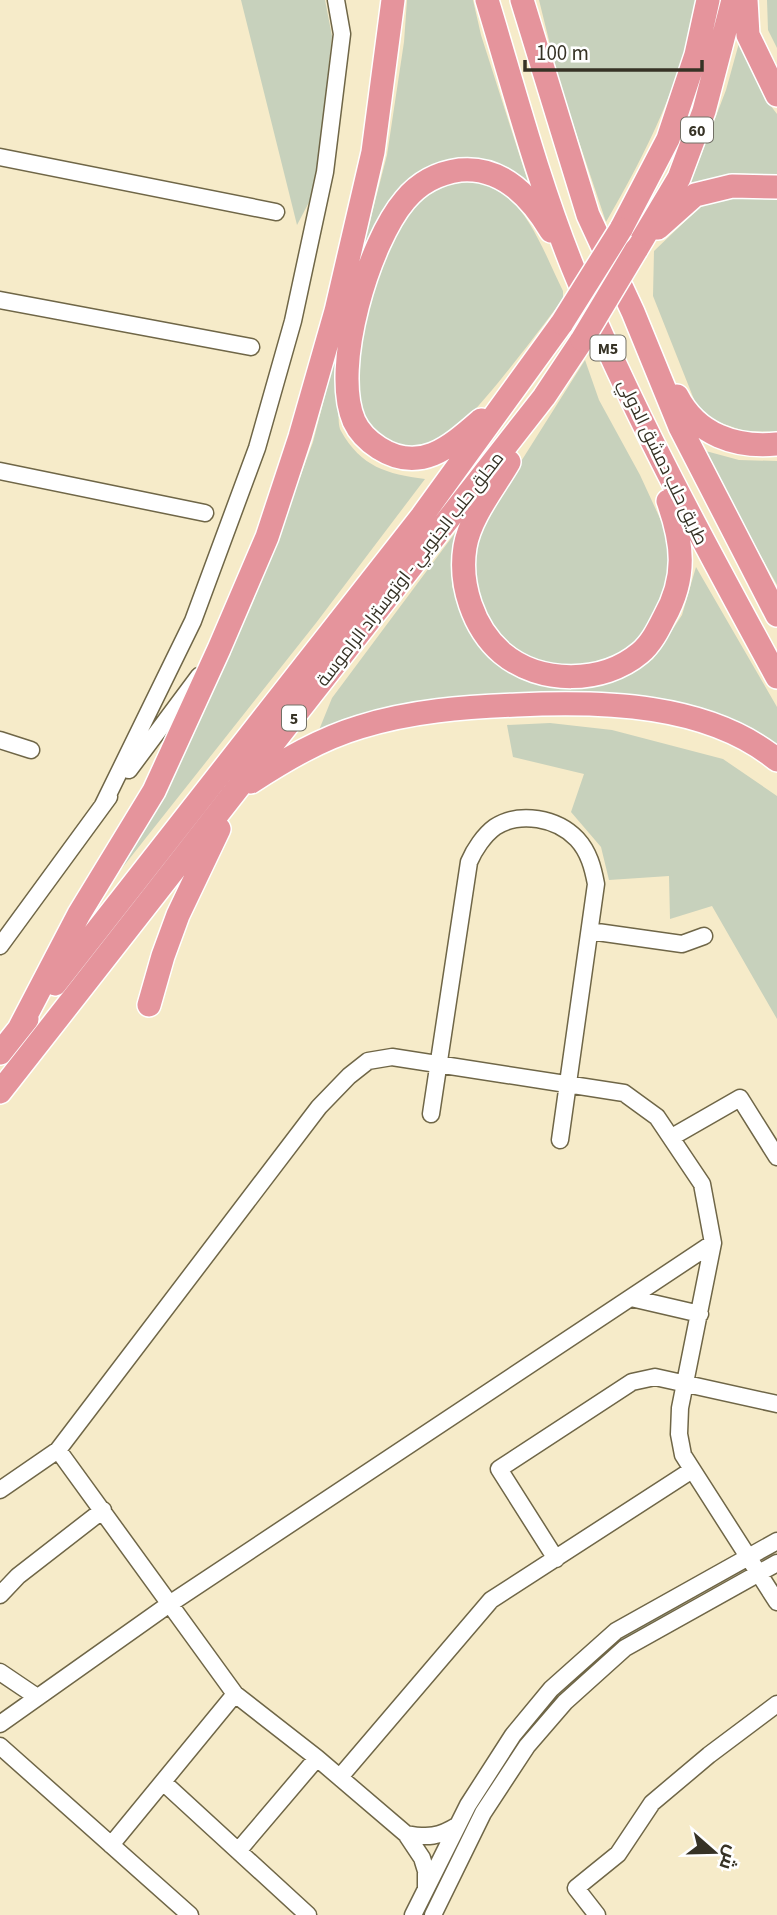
<svg xmlns="http://www.w3.org/2000/svg" width="777" height="1915" font-family="'Source Sans 3',Cairo,sans-serif">
<style>
.green{fill:#c7d1bc}
.lines{fill:none;stroke-linecap:round;stroke-linejoin:round}
.minor-casing{stroke:#6f6647;stroke-width:19}
.highway-casing{stroke:#fff;stroke-width:26}
.minor{stroke:#fff;stroke-width:16}
.highway{stroke:#e5949c;stroke-width:23}
.highway-bridge-casing{stroke:#fff;stroke-width:26;stroke-linecap:butt}
.highway-bridge{stroke:#e5949c;stroke-width:23}
.labels{text-anchor:middle;stroke-width:5;stroke-linejoin:round;paint-order:stroke}
.shield{fill:#fff;stroke:#727066;stroke-width:2}
.shield-label{font-size:16px;font-weight:bold;fill:#363225}
.street-label{font-size:18px;fill:#363225;stroke:#fff}
</style>
<rect width="100%" height="100%" fill="#f6ebc9"/>
<!-- green -->
<path class="green" d="M241,0H325L332,36L316,189L297,225Z
M407,0H473L481,35L529,185L430,171C418,180 396,191 388,204C358,253 333,353 338,410C339,417 338,426 341,431C361,467 387,474 425,479L316,623L111,882L275,545L313,442L387,155L404,42Z
M539,0H696C683,80 646,153 606,222L560,85Z
M767,0H777V48L768,30Z
M739,43L764,97L777,114V176L735,173L690,184L726,90Z
M467,178C474,180 482,180 489,183C527,201 545,255 563,291V299C541,328 458,441 429,450C419,453 401,448 392,443C380,437 368,429 362,415C343,373 381,240 412,207C427,190 445,182 467,178Z
M730,197L777,199V431L775,432L744,431L715,421L697,407L653,296L654,251L700,207Z
M585,360L599,400L640,475L669,538L671,577L654,617L635,643L600,668L573,672L531,658L510,645L496,629L484,609L472,566L474,548L486,517Z
M702,450L739,460L777,461V585Z
M458,529L452,586L472,637L499,665L542,682L569,687L616,681L653,659L682,615L696,567L777,707V751L743,727L523,694L467,696L410,705L319,730L332,698Z
M550,723L612,730L723,759L777,796V1019L712,906L670,919L669,876L609,880L601,847L571,812L584,774L513,757L507,725Z
M734,1572L623,1642L560,1697L426,1915H420L473,1808L519,1739L556,1692L619,1638Z"/>
<g class="lines">
<defs>
<path id="minor" d="M0,157L276,212
M0,300L251,347
M0,471L205,513
M0,740L31,750
M129,770L199,676
M103,805L193,621L257,448L293,321L325,172L342,34L336,0
M590,931L682,944L704,936
M0,946L109,797
M431,1114L469,862C474,850 484,835 495,827C520,811 557,818 577,839C589,852 593,868 596,884L560,1140
M672,1137L740,1098L777,1157
M631,1298L700,1314
M58,1450L235,1694L317,1758L406,1834L422,1858L426,1871V1889
M0,1490L58,1450L319,1107L349,1076L368,1061L392,1057L624,1093L657,1117L702,1184L713,1243L680,1408L679,1434L683,1455L777,1602
M556,1559L499,1469L632,1382L655,1377L777,1404
M0,1595L18,1576L103,1510
M0,1672L37,1697
M0,1724L168,1605L713,1243
M0,1746L190,1915
M340,1777L491,1600L692,1470
M163,1782L308,1915
M406,1834C428,1838 439,1837 458,1825
M111,1845L235,1694
M238,1851L317,1758
M413,1915L468,1805L513,1735L551,1689L616,1631L777,1541
M433,1915L483,1813L527,1746L565,1702L625,1648L777,1563
M597,1915L576,1888L618,1854L652,1803L709,1755L777,1704"/>
<path id="highway" d="M487,0C514,89 538,181 573,268C631,410 704,543 777,677
M522,0L588,215L633,312L680,427L777,615
M746,0L748,35L777,95
M658,228L695,195L732,186L777,187
M621,229L668,139L696,55L708,0
M636,250L679,178L704,111L733,0
M677,396C697,435 736,448 777,444
M481,420C450,447 420,474 379,448C368,441 359,432 354,421C331,367 369,242 405,200C419,183 438,173 460,170C502,166 531,197 551,231
M509,462C494,488 470,517 465,547C459,584 473,628 502,653C540,685 603,684 640,653C651,644 658,630 664,618C687,577 683,543 668,501
M251,782C285,760 320,739 360,727C411,711 464,707 517,705C602,701 708,703 777,760
M55,984L422,516L562,323
M149,1005L163,956L178,915L219,829
M19,1029L79,914L154,791L219,649L267,537L300,437L336,311L373,152L393,0
M0,1053L27,1019
M0,1092L544,397L582,340"/>
</defs>
<!-- minor casing -->
<use href="#minor" class="minor-casing"/>
<!-- highway casing -->
<use href="#highway" class="highway-casing"/>
<!-- minor -->
<use href="#minor" class="minor"/>
<!-- highway -->
<use href="#highway" class="highway"/>
<defs>
<path id="highway-bridge" d="M562,323L621,229
M582,340L636,250"/>
</defs>
<!-- highway-bridge casing -->
<use href="#highway-bridge" class="highway-bridge-casing"/>
<!-- highway-bridge -->
<use href="#highway-bridge" class="highway-bridge"/>
</g>
<g class="labels">
<!-- shield labels -->
<g class="shield">
<rect x="681" y="117.5" width="32" height="25" rx="5"/>
<rect x="590.5" y="335.5" width="35" height="25" rx="5"/>
<rect x="282" y="705.5" width="24" height="25" rx="5"/>
</g>
<g class="shield-label">
<text x="697" y="136">60</text>
<text x="608" y="354">M5</text>
<text x="294" y="724">5</text>
</g>
<!-- street labels -->
<g class="street-label">
<text transform="translate(663 462) rotate(64)" y="6">طريق حلب دمشق الدولي</text>
<text transform="translate(410 569) rotate(-52)" y="6">محلق حلب الجنوبي - اوتوستراد الراموسة</text>
</g>
</g>
<!-- north arrow -->
<g transform="translate(714 1852) rotate(110)" stroke="#ffffff" stroke-width="5" paint-order="stroke">
<path d="M0-5L12 26L0 18L-12 26Z" fill="#363225"/>
<text y="-10" font-size="19" font-weight="bold" text-anchor="middle" fill="#363225">ش</text>
</g>
<!-- scale -->
<path d="M525 60v10h177v-10" fill="none" stroke="#363225" stroke-width="3.5"/>
<text x="536" y="60" font-size="21" fill="#363225" stroke="#ffffff" stroke-width="5" paint-order="stroke">100 m</text>
</svg>
